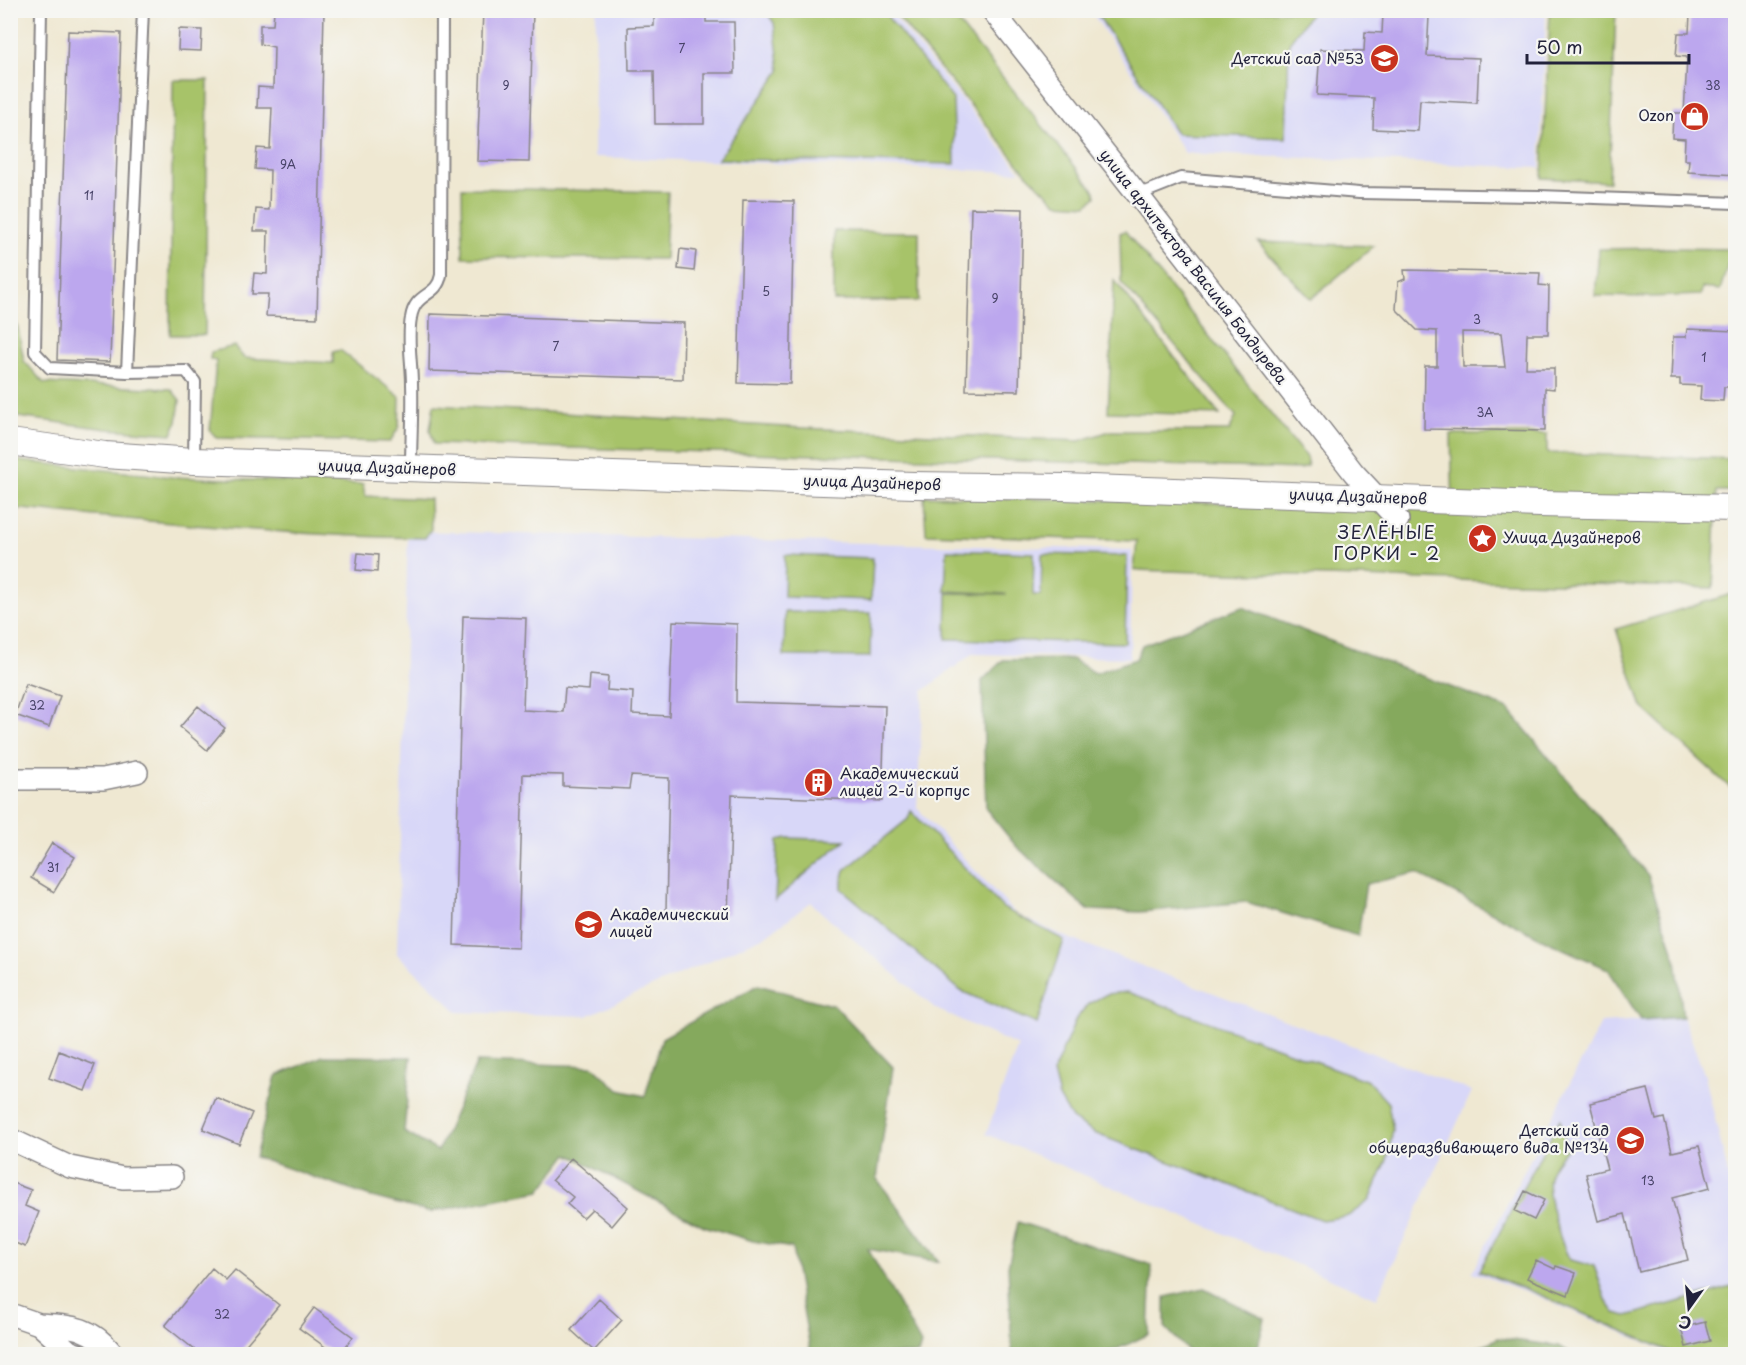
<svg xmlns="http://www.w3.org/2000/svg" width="1746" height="1365" font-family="'Playpen Sans',sans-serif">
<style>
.built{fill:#d8d7f8}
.green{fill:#a7c369;stroke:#647252;stroke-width:1.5}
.forest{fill:#85a95d;stroke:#54664c;stroke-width:1.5}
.building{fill:#bca7ee;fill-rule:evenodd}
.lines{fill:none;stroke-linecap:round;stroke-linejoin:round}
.service-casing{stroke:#888586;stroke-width:14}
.minor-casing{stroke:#888586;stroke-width:24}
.tertiary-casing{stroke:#888586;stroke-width:28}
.service{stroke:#fff;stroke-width:10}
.minor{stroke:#fff;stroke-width:21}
.tertiary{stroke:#fff;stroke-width:26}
.labels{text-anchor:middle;stroke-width:4.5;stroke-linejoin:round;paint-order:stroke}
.number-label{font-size:12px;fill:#484368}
.poi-label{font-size:15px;fill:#22223b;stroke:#f6f6f2;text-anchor:end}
.street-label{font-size:15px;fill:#22223b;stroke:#f6f6f2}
.quarter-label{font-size:18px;letter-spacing:1.5px;fill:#22223b;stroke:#f6f6f2}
</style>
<rect width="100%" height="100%" fill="#f6f6f2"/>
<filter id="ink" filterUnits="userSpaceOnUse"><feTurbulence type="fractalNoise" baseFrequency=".0167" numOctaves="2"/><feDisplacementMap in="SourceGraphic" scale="12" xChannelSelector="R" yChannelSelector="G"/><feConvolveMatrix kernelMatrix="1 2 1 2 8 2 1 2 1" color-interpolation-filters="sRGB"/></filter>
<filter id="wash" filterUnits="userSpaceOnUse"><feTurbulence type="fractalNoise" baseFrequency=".008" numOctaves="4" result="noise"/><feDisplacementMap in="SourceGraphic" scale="24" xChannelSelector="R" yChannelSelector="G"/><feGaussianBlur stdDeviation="1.35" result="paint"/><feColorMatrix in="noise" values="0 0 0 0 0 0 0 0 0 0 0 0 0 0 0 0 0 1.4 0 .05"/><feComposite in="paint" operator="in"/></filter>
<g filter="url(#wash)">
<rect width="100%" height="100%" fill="#efe8d2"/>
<!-- built -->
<path class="built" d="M889,10L1021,172L594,157L596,11Z
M1094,10L1546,11L1540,168L1185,153L1094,16Z
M408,531L1132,550L1130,658L972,654L923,691L917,808L1016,914L1066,937L1472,1091L1377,1298L986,1134L1018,1046L936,1009L821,912L811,902L767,935L587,1016L458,1012L397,954Z
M1683,1017L1705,1076L1735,1204V1354H1672L1535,1295L1472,1272L1601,1023Z"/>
<!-- green -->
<path class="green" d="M766,11H883L953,99L955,164L718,159L780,71L774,23Z
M893,11H949L1095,191L1096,197L1087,205L1057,203L1026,173Z
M1100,11H1309L1310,14L1289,43L1286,138L1177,134L1099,17Z
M1550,11H1616L1609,182L1542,178Z
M173,80H208L205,335H170Z
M462,188L668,192L665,259L463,257Z
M834,231L919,232V301H834Z
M1125,231L1306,457L1308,466L1301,469L434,444L430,430L434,405L803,428L1079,441L1110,431H1229L1236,416L1121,282L1120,233Z
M1258,242L1374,246L1311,299Z
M1669,248L1733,249L1720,290L1702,288L1701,295L1648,297L1595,296L1599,249Z
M1114,280L1220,415L1108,412Z
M10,322L17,324L24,361L44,383L171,389L180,400L177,422L172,434L107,429L11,416Z
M234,346L244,358L333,363V352L340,350L400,397L399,427L390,442L217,438L210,431L216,361L210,359L211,352Z
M1451,434H1547V453L1736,459L1735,491H1717L1713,588L1134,570L1137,541L926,534L924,496L1453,509Z
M11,460L172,477L363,484L365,496L430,499L431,529L425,538C287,536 149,521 11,508Z
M947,550L1034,553L1033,595H1041L1042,554L1127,556L1125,643L946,639L947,593L1007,594L945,591Z
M785,555L873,558L871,600L784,597Z
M1735,593H1736L1735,792L1642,707L1616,629Z
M785,612L871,613L870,657L784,656Z
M911,811L1003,908L1064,940L1037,1024L961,991L842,889V881L845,870L908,819Z
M787,838L845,840L775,900L778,840Z
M1128,992L1368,1081L1388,1103L1393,1130L1387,1160L1370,1200L1348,1216L1322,1220L1094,1133L1072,1119L1059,1097L1053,1073L1076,1019L1088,1004L1107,994Z
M1560,1119L1567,1149C1559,1158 1552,1165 1549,1177C1545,1195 1561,1244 1570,1260L1594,1266L1607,1302L1615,1313L1627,1316L1735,1286V1354H1676L1538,1294L1479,1271Z"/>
<!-- forest -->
<path class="forest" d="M1242,607L1508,709L1648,875L1676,959L1683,1017L1641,1020L1608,969L1548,942L1416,873L1366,884L1358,936L1246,902L1140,912L1088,910L1016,846L986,809L982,681L1003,660L1072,659L1095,673L1136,659L1142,645Z
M758,985L835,1006L893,1067L877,1179L939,1262L868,1249L921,1344L918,1354H811L792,1248L753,1241L704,1226L568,1154L540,1191L429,1212L368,1196L255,1157L276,1076L323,1056L411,1057L404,1132L438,1151L477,1062L593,1066L619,1090L645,1096L662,1038Z
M1018,1222L1152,1265L1149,1334C1133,1342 1119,1350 1101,1354C1079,1359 1036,1354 1012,1352L1008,1266Z
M1204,1288L1265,1319L1256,1354H1191L1165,1327V1297Z
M1498,1338L1559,1346L1573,1354H1464Z"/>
<g id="blocks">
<!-- building -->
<path class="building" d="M274,10H324L317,318L266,316L268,294H252L254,273L267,274L268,231H254L256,209L269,210L270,170L255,169L257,148L270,149L272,108H257L258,87L273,88L274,47L260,44V25H273Z
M483,10H533L529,162L477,161Z
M654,10H706V22H734L735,73H704V124H655L654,71H629L628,27L654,26Z
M1695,10H1736V175L1688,172L1689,160H1684L1685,139L1672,138L1673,113H1684L1686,78L1687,57L1676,56L1678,33H1689L1690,14L1695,13Z
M1383,14L1429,16L1427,56L1479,58L1477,103L1420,100L1418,131L1373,129L1374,98L1317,95L1320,49L1364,51L1365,32L1382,33Z
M179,29L202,30L201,51L178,50Z
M68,31L121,33L110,362L57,360Z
M743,200L794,201L790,384L738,383Z
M971,208L1023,209L1019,391L966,390Z
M680,249L696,251L694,271L678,269Z
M1404,270L1540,273L1539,285L1549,286L1548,334H1527L1526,368H1554V389L1545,388V431L1424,429L1425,366H1437V331L1417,330L1396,309L1398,282L1405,279ZM1462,332L1501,333L1505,367H1463Z
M430,314L684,323L683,379L429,371Z
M1687,329L1736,331V387H1724L1723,401L1700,400L1701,386L1680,385V379H1671L1673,337H1686Z
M358,553L378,555L377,572L356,570Z
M463,616L526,618L523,710L563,712L565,688L589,690L590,675L608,677L607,690L633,692L632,714L669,716L673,621L737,624L736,702L885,706L882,801L732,795L728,914L666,911L669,778L631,776L629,789L563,786V775L523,774L518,948L454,945Z
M26,684L60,696L49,727L15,715Z
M198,706L225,728L207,750L180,727Z
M52,843L75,857L54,892L31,878Z
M59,1051L95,1065L85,1091L49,1078Z
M1648,1089L1656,1120L1664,1118L1672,1152L1699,1146L1710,1188L1672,1198L1688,1260L1639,1272L1625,1214L1598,1221L1586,1174L1607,1169L1590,1103Z
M216,1098L252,1113L239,1144L203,1129Z
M571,1158L628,1207L612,1226L592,1209L583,1218L567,1204L573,1197L552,1180Z
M10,1182L31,1190L25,1206L39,1212L25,1247L10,1241Z
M1525,1191L1544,1200L1534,1220L1515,1211Z
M1536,1260L1555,1269L1556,1266L1576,1273L1568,1295L1527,1278Z
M212,1268L226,1280L235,1270L279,1305L238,1354H200L165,1326Z
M599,1299L622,1320L594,1351L571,1330Z
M314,1308L353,1337L340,1354H335L299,1328Z
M1705,1322L1710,1341L1686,1347L1681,1328Z"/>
</g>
</g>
<g filter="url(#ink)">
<use href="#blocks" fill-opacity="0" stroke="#888586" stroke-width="1.5"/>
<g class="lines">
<defs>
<path id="service" d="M41,10L35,352L50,368L127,372L186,371L195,382L194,461
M1138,195L1181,178L1359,193L1539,196L1736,203
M127,372L143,10
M411,468C411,440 413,412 412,384C412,363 407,339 411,318C415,291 437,298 441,275L442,10"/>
<path id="minor" d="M992,10L1138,195L1354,473L1398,520
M10,779H103L137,772
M10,1139L70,1167L123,1178L172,1177
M10,1314L39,1324L69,1351L77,1354
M39,1324C72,1326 91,1326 113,1354"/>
<path id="tertiary" d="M10,442L105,455L194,461L913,485L1064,487L1540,504L1736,508"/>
</defs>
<!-- service casing -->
<use href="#service" class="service-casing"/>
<!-- minor casing -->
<use href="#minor" class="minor-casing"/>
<!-- tertiary casing -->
<use href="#tertiary" class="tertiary-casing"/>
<!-- service -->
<use href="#service" class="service"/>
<!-- minor -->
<use href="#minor" class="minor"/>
<!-- tertiary -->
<use href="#tertiary" class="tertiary"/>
</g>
</g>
<!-- icons -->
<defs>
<symbol id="school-disc" viewBox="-11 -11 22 22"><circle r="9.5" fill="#c8321e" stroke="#f6f6f2"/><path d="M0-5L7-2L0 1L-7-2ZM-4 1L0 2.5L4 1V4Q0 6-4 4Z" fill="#fff"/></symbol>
<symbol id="shop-disc" viewBox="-11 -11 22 22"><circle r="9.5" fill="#c8321e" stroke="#f6f6f2"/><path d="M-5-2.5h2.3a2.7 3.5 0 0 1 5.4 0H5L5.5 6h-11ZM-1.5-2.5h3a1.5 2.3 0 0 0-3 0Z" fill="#fff"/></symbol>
<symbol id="sight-disc" viewBox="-11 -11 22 22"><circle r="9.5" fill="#c8321e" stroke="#f6f6f2"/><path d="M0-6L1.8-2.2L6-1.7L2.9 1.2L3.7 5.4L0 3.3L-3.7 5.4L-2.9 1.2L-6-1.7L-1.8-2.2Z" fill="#fff"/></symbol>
<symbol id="building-disc" viewBox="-11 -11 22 22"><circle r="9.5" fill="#c8321e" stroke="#f6f6f2"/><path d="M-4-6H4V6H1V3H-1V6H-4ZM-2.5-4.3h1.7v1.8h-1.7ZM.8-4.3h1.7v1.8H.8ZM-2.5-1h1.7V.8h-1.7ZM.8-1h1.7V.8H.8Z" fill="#fff"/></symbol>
</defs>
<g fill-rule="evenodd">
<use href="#school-disc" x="1368" y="42" width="33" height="33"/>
<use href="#shop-disc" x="1678" y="100" width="33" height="33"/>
<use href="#sight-disc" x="1466" y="522" width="33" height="33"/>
<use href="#building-disc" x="802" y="766" width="33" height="33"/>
<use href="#school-disc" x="572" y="908" width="33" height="33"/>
<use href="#school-disc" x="1614" y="1124" width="33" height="33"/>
</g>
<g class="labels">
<!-- number labels -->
<g class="number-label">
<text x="682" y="53">7</text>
<text x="506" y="90">9</text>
<text x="1713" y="90">38</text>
<text x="288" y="169">9А</text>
<text x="89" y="200">11</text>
<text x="766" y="296">5</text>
<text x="995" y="303">9</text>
<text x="1477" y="324">3</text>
<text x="556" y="351">7</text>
<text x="1704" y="362">1</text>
<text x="1485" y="417">3А</text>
<text x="37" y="710">32</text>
<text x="53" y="872">31</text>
<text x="1648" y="1185">13</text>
<text x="222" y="1319">32</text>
</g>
<!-- poi labels -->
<g class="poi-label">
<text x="1364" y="64">Детский сад №53</text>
<text x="1674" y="121">Ozon</text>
<text x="1503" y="543" text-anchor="start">Улица Дизайнеров</text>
<text x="840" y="779" text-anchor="start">Академический<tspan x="840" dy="17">лицей 2-й корпус</tspan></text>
<text x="610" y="920" text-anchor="start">Академический<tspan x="610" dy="17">лицей</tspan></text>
<text x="1609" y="1136">Детский сад<tspan x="1609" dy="17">общеразвивающего вида №134</tspan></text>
</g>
<!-- street labels -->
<g class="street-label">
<text transform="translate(1193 267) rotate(52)" y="5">улица архитектора Василия Болдырева</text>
<text transform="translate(387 468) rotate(2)" y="5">улица Дизайнеров</text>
<text transform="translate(872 483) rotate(2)" y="5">улица Дизайнеров</text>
<text transform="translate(1358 497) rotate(2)" y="5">улица Дизайнеров</text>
</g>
<!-- quarter labels -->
<g class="quarter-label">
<text x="1387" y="539">ЗЕЛЁНЫЕ<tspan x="1387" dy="21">ГОРКИ - 2</tspan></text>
</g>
</g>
<!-- margin -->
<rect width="1746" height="1365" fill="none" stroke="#f6f6f2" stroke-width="36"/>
<!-- north arrow -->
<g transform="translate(1689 1308) rotate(195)" stroke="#f6f6f2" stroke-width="4.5" paint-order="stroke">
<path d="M0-4.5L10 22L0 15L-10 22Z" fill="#22223b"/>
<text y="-9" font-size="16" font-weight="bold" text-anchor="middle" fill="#22223b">С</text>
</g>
<!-- scale -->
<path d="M1527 54v9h162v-9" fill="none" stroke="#22223b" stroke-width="3"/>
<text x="1536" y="54" font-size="18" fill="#22223b" stroke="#f6f6f2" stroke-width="4.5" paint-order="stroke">50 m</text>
</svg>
